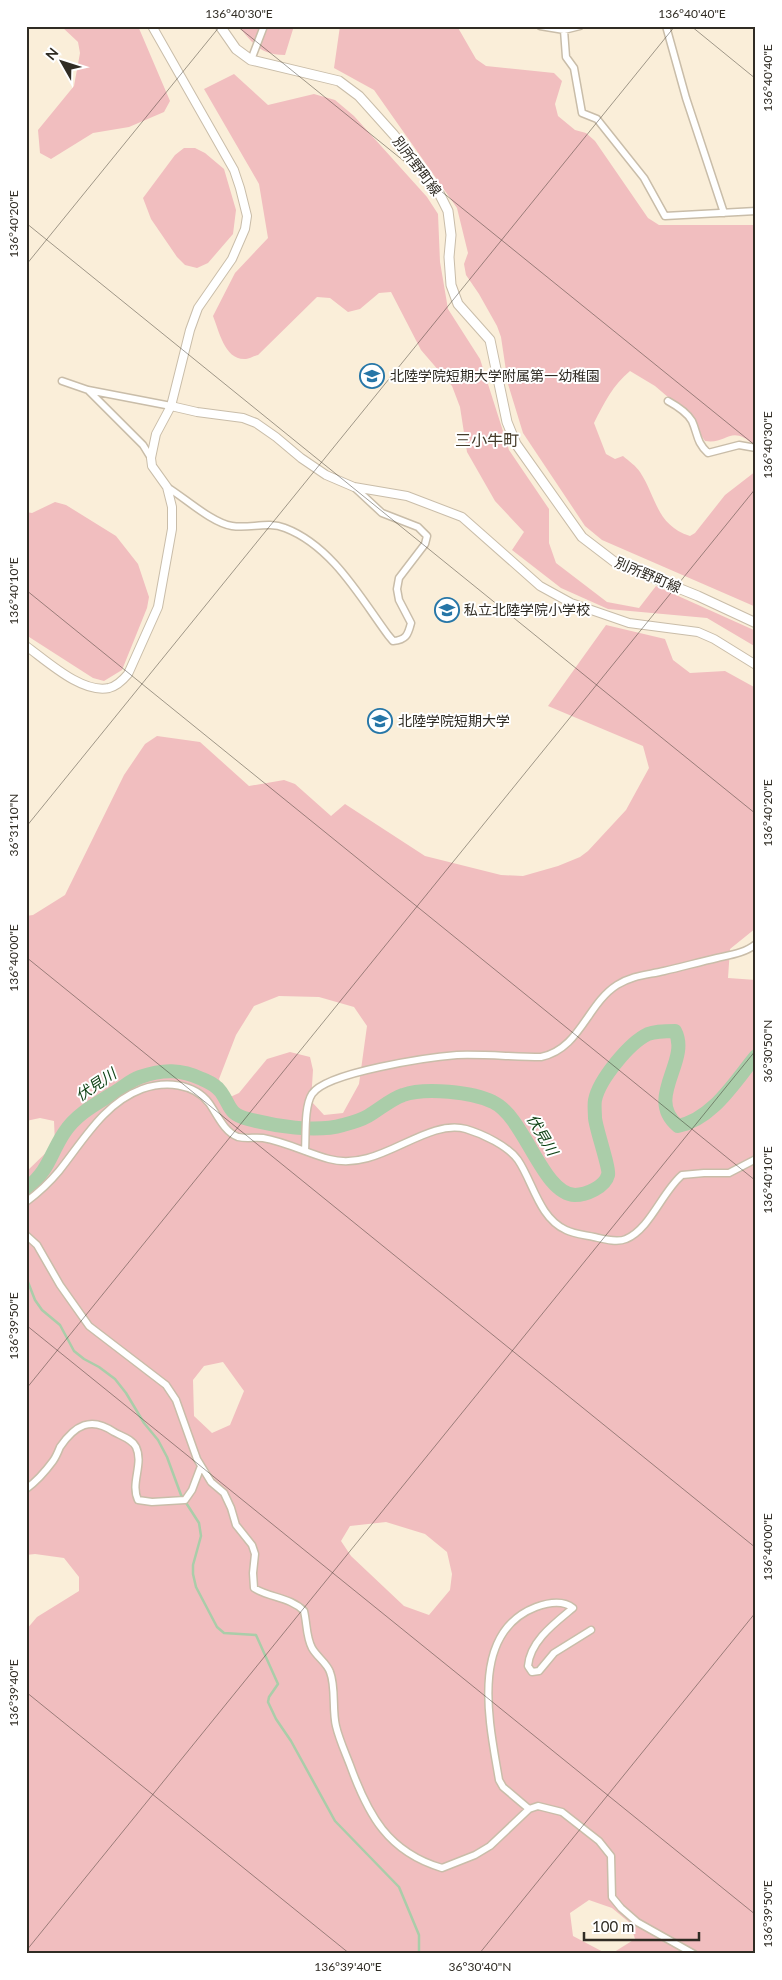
<svg xmlns="http://www.w3.org/2000/svg" width="782" height="1980" font-family="Lato,'Noto Sans JP',sans-serif">
<style>
.green{fill:#f1bebf;fill-rule:evenodd}
.lines{fill:none;stroke-linecap:round;stroke-linejoin:round}
.stream{stroke:#aacda9;stroke-width:2.5}
.river{stroke:#aacda9;stroke-width:14}
.minor-casing{stroke:#c9bda9;stroke-width:9}
.tertiary-casing{stroke:#c9bda9;stroke-width:10}
.secondary-casing{stroke:#c9bda9;stroke-width:11}
.minor{stroke:#fff;stroke-width:6}
.tertiary{stroke:#fff;stroke-width:8}
.secondary{stroke:#fff;stroke-width:9}
.ticks{fill:none;stroke:#302c24;stroke-width:1;stroke-opacity:0.45}
.labels{text-anchor:middle;stroke-width:4;stroke-linejoin:round;paint-order:stroke}
.street-label{font-size:14px;fill:#302c24;stroke:#fff}
.poi-label{font-size:14px;fill:#302c24;stroke:#fff;text-anchor:start}
.water-label{font-size:15px;font-style:italic;fill:#0b3f11;stroke:#fff}
.quarter-label{font-size:16px;fill:#463c2b;stroke:#fff}
.neatline{fill:none;stroke:#302c24;stroke-width:2}
.ticks-label{font-size:12px;text-anchor:middle;fill:#302c24}
</style>
<rect width="100%" height="100%" fill="#faeed9"/>
<!-- green -->
<path class="green" d="M61,26H138L170,101L164,112L129,127L93,133L51,159L40,153L38,130L74,86L80,53L78,42Z
M238,26H294L285,55C260,55 253,43 238,26Z
M340,26H457L476,59L486,66L554,73L562,81L555,104L558,116L575,130L586,133L595,141L648,218L659,225H756V447C730,422 728,445 705,441L682,409L655,386L630,371C613,385 604,403 594,423L606,454L615,459L623,456C629,461 636,466 640,472C657,498 656,525 690,536L695,533L725,495L756,471V607L602,540L585,526L523,433L508,384L501,337L497,326L479,294L466,275L464,264L468,253L457,208L374,90L334,68Z
M234,74L268,105L314,94L335,100L354,116L427,197L438,214L440,262L448,309L480,359L509,450L549,509V543L556,563L607,602L639,608L656,586L756,631V647L707,618L608,609L561,588L512,550L524,532L495,501L467,452L460,407L452,386L421,350L391,292L379,293L360,309L348,312L330,298L317,297L258,355C254,356 249,359 246,359C225,361 219,331 213,316L235,273L268,238L259,184L204,89Z
M184,148H195L205,153L224,169L236,210L233,234L208,263L197,268L185,265L177,257L151,219L143,198L175,155Z
M55,502L66,505L116,536L138,564L149,597L147,608L122,670L104,681L93,678L26,635V512L32,513Z
M606,625L665,639L673,660L690,673L725,671L754,687L756,693V928L730,949L728,978L756,980V1954H611L635,1939L630,1923L612,1908L589,1900L570,1913L573,1936L607,1954H26V1630L37,1617L79,1591V1577L64,1558L35,1554L26,1555V1172L55,1144L54,1121L40,1118L26,1121V916L33,915L65,895L124,775L145,744L157,736L200,742L249,786L284,780L295,784L331,816L345,804L425,856L501,875L523,876L558,866L580,857L588,851L626,810L649,768L643,746L548,706ZM279,996L319,997L354,1007L367,1026L359,1084L343,1113L324,1115L311,1101L313,1070L310,1057L290,1052L267,1059L239,1093L228,1098L219,1079L236,1035L254,1006ZM223,1362L244,1391L230,1425L212,1433L194,1416L193,1380L204,1366ZM386,1522L425,1534L447,1552L452,1574L450,1590L429,1615L404,1606L351,1556L341,1541L350,1526Z"/>
<g class="lines">
<!-- stream -->
<path class="stream" d="M26,1277L35,1300L42,1310L60,1325L74,1351L84,1359L99,1367L115,1379L126,1393L144,1423L158,1440L167,1457L181,1495L199,1523L201,1536L193,1565V1574L196,1587L217,1627L224,1633L256,1635L278,1684L269,1697L268,1702L276,1719L291,1741L335,1821L399,1887L419,1935V1954"/>
<!-- river -->
<path class="river" d="M26,1189C50,1169 49,1156 64,1133C77,1113 98,1103 117,1091C125,1086 131,1080 140,1077C163,1069 181,1069 202,1079C209,1082 216,1085 221,1092C231,1106 228,1114 248,1119C274,1126 316,1133 343,1125C351,1123 361,1120 368,1116C380,1109 391,1099 403,1095C425,1087 473,1092 493,1102C525,1117 542,1194 575,1195C586,1195 605,1187 608,1175C610,1169 596,1129 595,1118C595,1113 594,1105 595,1100C599,1080 629,1043 648,1034C656,1031 666,1031 675,1031C691,1061 644,1098 678,1126C713,1119 735,1081 756,1056"/>
<defs>
<path id="minor" d="M540,26L564,30L580,26
M666,26L686,98L724,213
M564,30L566,57L574,68L582,113L597,119L644,178L665,216L756,211
M251,60L264,26
M62,381L88,390L171,406
M89,391L143,445L151,458
M668,401C677,406 687,412 692,421C698,434 696,442 708,453L739,445L756,448
M167,487C185,498 212,523 232,526C250,529 268,521 285,528C332,546 360,597 388,635L393,641C406,640 408,635 411,623L399,600L397,589L399,578L425,544L427,536L418,527L382,513L354,487
M305,1151C306,1136 304,1106 312,1094C326,1072 431,1057 457,1055C485,1054 514,1057 541,1057C580,1049 587,1004 617,985C633,975 647,975 664,971C682,967 699,962 717,958C730,955 745,953 756,944
M26,1202C38,1193 49,1183 59,1171C83,1141 104,1103 142,1089C165,1081 194,1083 209,1103C217,1114 224,1132 238,1137C246,1139 255,1137 263,1138C286,1142 307,1153 329,1159C379,1173 424,1118 466,1129C483,1134 508,1146 518,1160C533,1182 539,1218 566,1230C574,1234 585,1235 594,1237C603,1239 617,1243 626,1239C650,1229 662,1192 682,1175L704,1173H729L756,1159
M26,1235L37,1245L60,1285L89,1326L166,1385L176,1400L197,1459L211,1482L224,1493L231,1508L236,1525L252,1545L255,1554L253,1573L254,1588C270,1598 290,1597 304,1611C307,1623 306,1637 312,1648C317,1657 327,1663 330,1672C336,1687 332,1710 336,1726C339,1739 345,1752 350,1765C368,1815 388,1852 442,1868L475,1855L490,1846L529,1809L538,1806L562,1812L599,1841L611,1856L612,1897L621,1908L637,1922L694,1954
M26,1489C37,1481 45,1472 53,1461C56,1457 58,1452 60,1447C75,1425 91,1416 114,1432C121,1436 132,1439 136,1447C144,1464 130,1483 138,1500L152,1502L185,1500L192,1490L201,1466
M529,1809L503,1787L499,1780C490,1726 468,1633 536,1607C547,1603 563,1600 573,1608C555,1623 530,1641 528,1666L532,1672L539,1671L554,1653L591,1630"/>
<path id="tertiary" d="M171,406L197,412L243,418L256,423L276,437L301,458L326,475L354,487L407,496L462,517L540,586L571,603L629,623L698,632L714,639L756,665
M26,646C47,661 82,694 109,688C117,686 123,680 128,674L158,607L172,529V507L167,487L152,466L151,458L156,434L171,406L190,330L198,308L232,259L245,229L247,216L240,188L234,170L152,26"/>
<path id="secondary" d="M220,26L236,49L251,60L339,81L359,96L394,135L439,193L448,211L451,235L449,257L451,285L458,304L490,340L507,422L516,444L582,537L616,563L698,596L756,623"/>
</defs>
<!-- minor casing -->
<use href="#minor" class="minor-casing"/>
<!-- tertiary casing -->
<use href="#tertiary" class="tertiary-casing"/>
<!-- secondary casing -->
<use href="#secondary" class="secondary-casing"/>
<!-- minor -->
<use href="#minor" class="minor"/>
<!-- tertiary -->
<use href="#tertiary" class="tertiary"/>
<!-- secondary -->
<use href="#secondary" class="secondary"/>
</g>
<!-- ticks -->
<path class="ticks" d="M237,26L756,446M691,26L756,79M26,223L756,814M26,265L220,26M26,590L756,1181M26,827L675,26M26,957L756,1548M26,1325L756,1915M26,1389L756,488M26,1692L350,1954M26,1951L756,1050M479,1954L756,1612"/>
<!-- icons -->
<defs>
<symbol id="school-ring" viewBox="-11 -11 22 22"><circle r="9.5" fill="#fff" stroke="#2676a7" stroke-width="1.5"/><path d="M0-5L7-2L0 1L-7-2ZM-4 1L0 2.5L4 1V4Q0 6-4 4Z" fill="#2676a7"/></symbol>
<symbol id="university-ring" viewBox="-11 -11 22 22"><circle r="9.5" fill="#fff" stroke="#2676a7" stroke-width="1.5"/><path d="M0-5L7-2L0 1L-7-2ZM-4 1L0 2.5L4 1V4Q0 6-4 4Z" fill="#2676a7"/></symbol>
</defs>
<g fill-rule="evenodd">
<use href="#school-ring" x="358" y="362" width="28" height="28"/>
<use href="#school-ring" x="433" y="596" width="28" height="28"/>
<use href="#university-ring" x="366" y="707" width="28" height="28"/>
</g>
<g class="labels">
<!-- street labels -->
<g class="street-label">
<text transform="translate(417 166) rotate(53)" y="5">別所野町線</text>
<text transform="translate(648 575) rotate(23)" y="5">別所野町線</text>
</g>
<!-- poi labels -->
<g class="poi-label">
<text x="390" y="381">北陸学院短期大学附属第一幼稚園</text>
<text x="464" y="615">私立北陸学院小学校</text>
<text x="398" y="726">北陸学院短期大学</text>
</g>
<!-- water labels -->
<g class="water-label">
<text transform="translate(96 1085) rotate(-34)" y="5">伏見川</text>
<text transform="translate(542 1135) rotate(59)" y="5">伏見川</text>
</g>
<!-- quarter labels -->
<g class="quarter-label">
<text x="487" y="446">三小牛町</text>
</g>
</g>
<!-- border -->
<rect width="782" height="1980" fill="none" stroke="#ffffff" stroke-width="55"/>
<!-- north arrow -->
<g transform="translate(62 62) rotate(309)" stroke="#ffffff" stroke-width="4" paint-order="stroke">
<path d="M0-4L9 19L0 12L-9 19Z" fill="#302c24"/>
<text y="-8" font-size="14" font-weight="bold" text-anchor="middle" fill="#302c24">N</text>
</g>
<!-- scale -->
<path d="M584 1932v8h115v-8" fill="none" stroke="#302c24" stroke-width="2.5"/>
<text x="592" y="1932" font-size="15" fill="#302c24" stroke="#ffffff" stroke-width="4" paint-order="stroke">100 m</text>
<rect x="28" y="28" width="726" height="1924" class="neatline"/>
<g class="ticks-label">
<text x="239" y="18">136°40'30"E</text>
<text x="692" y="18">136°40'40"E</text>
<text transform="translate(768 78) rotate(-90)" y="4">136°40'40"E</text>
<text transform="translate(14 224) rotate(-90)" y="4">136°40'20"E</text>
<text transform="translate(768 445) rotate(-90)" y="4">136°40'30"E</text>
<text transform="translate(14 591) rotate(-90)" y="4">136°40'10"E</text>
<text transform="translate(768 813) rotate(-90)" y="4">136°40'20"E</text>
<text transform="translate(14 825) rotate(-90)" y="4">36°31'10"N</text>
<text transform="translate(14 958) rotate(-90)" y="4">136°40'00"E</text>
<text transform="translate(768 1051) rotate(-90)" y="4">36°30'50"N</text>
<text transform="translate(768 1180) rotate(-90)" y="4">136°40'10"E</text>
<text transform="translate(14 1326) rotate(-90)" y="4">136°39'50"E</text>
<text transform="translate(768 1547) rotate(-90)" y="4">136°40'00"E</text>
<text transform="translate(14 1693) rotate(-90)" y="4">136°39'40"E</text>
<text transform="translate(768 1914) rotate(-90)" y="4">136°39'50"E</text>
<text x="348" y="1971">136°39'40"E</text>
<text x="480" y="1971">36°30'40"N</text>
</g>
</svg>
